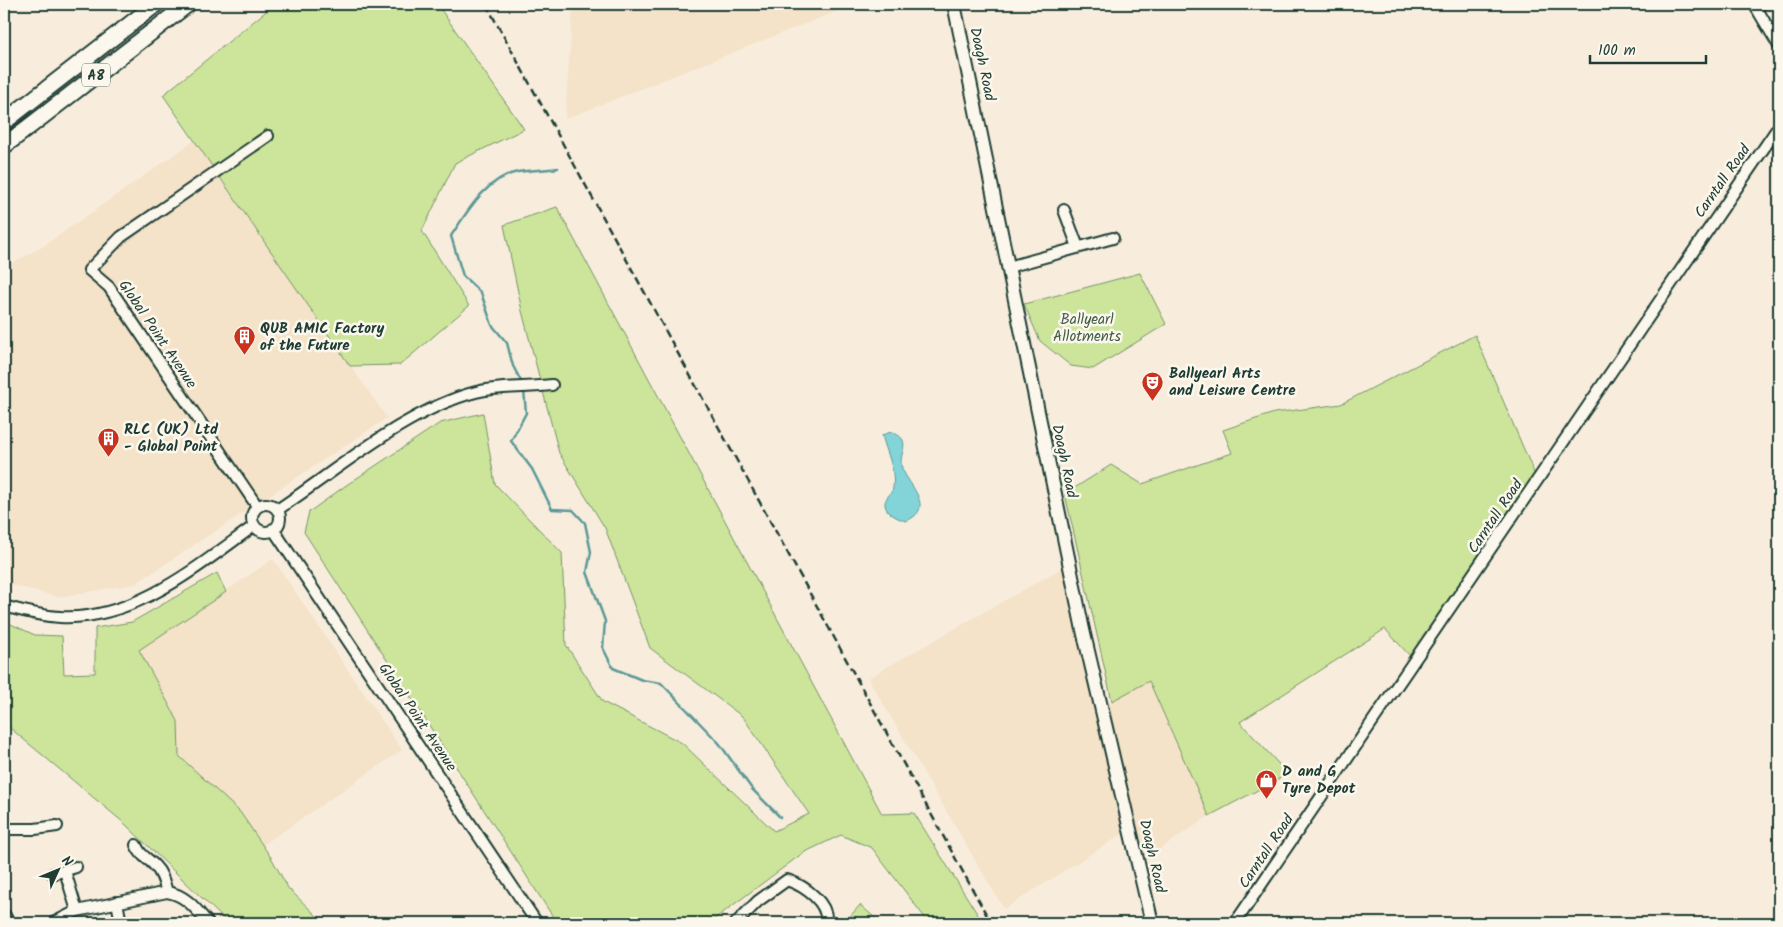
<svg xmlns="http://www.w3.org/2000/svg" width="1783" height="927" font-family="Kalam,sans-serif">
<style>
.built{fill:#f4e2c9}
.green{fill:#cce59b;stroke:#769168}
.water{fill:#82d4d9;stroke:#5a9897}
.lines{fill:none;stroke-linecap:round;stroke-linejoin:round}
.stream{stroke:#5a9897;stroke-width:2.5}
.minor-casing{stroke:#1f3d34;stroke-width:14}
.major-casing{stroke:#1f3d34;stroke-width:16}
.highway-casing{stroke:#1f3d34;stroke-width:19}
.minor{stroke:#fbf7ec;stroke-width:10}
.major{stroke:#fbf7ec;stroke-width:12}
.highway{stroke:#fbf7ec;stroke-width:15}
.rail{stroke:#1f3d34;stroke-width:2.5;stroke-dasharray:8 4;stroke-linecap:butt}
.labels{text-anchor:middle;stroke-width:5;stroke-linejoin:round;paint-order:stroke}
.shield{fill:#fbf7ec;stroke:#61756b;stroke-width:1}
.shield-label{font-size:14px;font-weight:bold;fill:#1f3d34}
.street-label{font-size:15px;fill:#1f3d34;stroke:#fbf7ec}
.park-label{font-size:15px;fill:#425f49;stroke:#fbf7ec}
.poi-label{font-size:15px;font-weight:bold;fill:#1f3d34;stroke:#fbf7ec;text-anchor:start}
</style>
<rect width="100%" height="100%" fill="#f8eddc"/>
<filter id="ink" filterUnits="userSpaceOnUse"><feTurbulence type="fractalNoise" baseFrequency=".02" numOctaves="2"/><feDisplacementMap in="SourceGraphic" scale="10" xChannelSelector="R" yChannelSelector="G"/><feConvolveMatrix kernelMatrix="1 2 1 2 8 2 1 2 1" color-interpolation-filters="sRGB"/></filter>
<g filter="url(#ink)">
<!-- built -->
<path class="built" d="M573,4H855L565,119Z
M194,141L387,418L135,584L58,597L4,583V268L42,247Z
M273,559L402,750L263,845L240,812L178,756V721L139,650Z
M1062,568L1081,623L1101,707L1149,681L1209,816L1141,862L1124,833L1004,909L868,678Z"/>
<!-- green -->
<path class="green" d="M275,4H437L524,129L455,163L422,231L469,306L400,365L350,366L163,95Z
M557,207L882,814L914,813L983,923H929L872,848L841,835L803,853L709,923H557L304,532L309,512L345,486L440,423L483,413L495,484L562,553L566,645L603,702L682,743L774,831L809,814L743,717L650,648L605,528L559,453L522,311L504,225Z
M1140,273L1166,324L1093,369L1071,366L1040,341L1024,304Z
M1475,335L1535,475L1412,658L1385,629L1240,722L1288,774L1209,816L1149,681L1112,701L1065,494L1111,465L1142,484L1232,453L1223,430L1274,413L1341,404Z
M217,573L226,592L139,650L178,721L179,756L240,812L272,859L288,888L324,923H228L124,823L4,723V621L35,635L62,636L64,674L95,673V628L132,622Z
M860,905L881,923H844Z"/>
<!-- water -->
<path class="water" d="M891,432C915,440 897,453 902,468C908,485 937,508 906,521C898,519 886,513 885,505C884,498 892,494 893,488C896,469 886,452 882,435Z"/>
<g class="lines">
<!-- stream -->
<path class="stream" d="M523,385L513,366L507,343L492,325L481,293L463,276L451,236C467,212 487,177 518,172C531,170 545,170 558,168
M524,390L526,413L511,441L532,469L552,509L573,510L585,523L591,552L587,572L605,621L603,648L613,668L642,680L661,683L719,743L752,789L780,817"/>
<defs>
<path id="minor" d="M1754,4L1779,46
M1064,210L1078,247
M1008,267L1113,238
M252 518a14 14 0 1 1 28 0a14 14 0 1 1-28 0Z
M257,506L109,287L89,270L121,237L268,136
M277,510C336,471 408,409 476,392C500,386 528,388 552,385
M273,529L537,923
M4,606C22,611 41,616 60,617C134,621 198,566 254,526
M4,829H35L57,826
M136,845C142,858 146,856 155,866C162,873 164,882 167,892
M65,871L77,911
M53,874L76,867
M117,902L121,923
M4,914L9,923
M53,923L77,911L167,892C186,895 196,909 208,923
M736,923L758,901L787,880C805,886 829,903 826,923
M1235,923L1779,126"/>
<path id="major" d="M954,4L1083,630L1152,923"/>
<path id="highway" d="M4,122L156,4
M4,146L188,4"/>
</defs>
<!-- minor casing -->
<use href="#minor" class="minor-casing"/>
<!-- major casing -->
<use href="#major" class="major-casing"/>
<!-- highway casing -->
<use href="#highway" class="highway-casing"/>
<!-- minor -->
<use href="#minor" class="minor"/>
<!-- major -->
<use href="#major" class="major"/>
<!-- highway -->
<use href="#highway" class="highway"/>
<!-- rail -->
<path class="rail" d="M486,4L991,923"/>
</g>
</g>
<!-- icons -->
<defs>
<symbol id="building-pin" viewBox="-11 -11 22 30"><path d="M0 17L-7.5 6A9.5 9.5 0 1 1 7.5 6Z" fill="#c8321e" stroke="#fbf7ec"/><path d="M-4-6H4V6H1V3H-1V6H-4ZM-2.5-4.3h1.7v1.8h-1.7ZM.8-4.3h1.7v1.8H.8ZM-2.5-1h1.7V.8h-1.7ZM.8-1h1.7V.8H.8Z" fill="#fff"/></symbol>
<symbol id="theatre-pin" viewBox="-11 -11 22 30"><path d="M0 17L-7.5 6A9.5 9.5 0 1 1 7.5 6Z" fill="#c8321e" stroke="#fbf7ec"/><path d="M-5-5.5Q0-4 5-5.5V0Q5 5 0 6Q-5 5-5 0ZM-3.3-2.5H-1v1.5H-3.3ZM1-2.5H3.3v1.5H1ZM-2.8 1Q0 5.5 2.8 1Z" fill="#fff"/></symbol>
<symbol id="shop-pin" viewBox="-11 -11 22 30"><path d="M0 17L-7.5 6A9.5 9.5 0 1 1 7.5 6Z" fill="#c8321e" stroke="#fbf7ec"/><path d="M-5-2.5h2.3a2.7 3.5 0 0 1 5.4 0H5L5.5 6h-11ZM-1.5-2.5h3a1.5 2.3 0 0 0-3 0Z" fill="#fff"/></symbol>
</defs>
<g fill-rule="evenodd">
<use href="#building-pin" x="232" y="324" width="25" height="34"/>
<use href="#theatre-pin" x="1140" y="370" width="25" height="34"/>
<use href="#building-pin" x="96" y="426" width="25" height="34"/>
<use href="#shop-pin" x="1254" y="768" width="25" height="34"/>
</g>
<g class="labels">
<!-- shield labels -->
<rect class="shield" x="82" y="63.5" width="28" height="23" rx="4"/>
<g class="shield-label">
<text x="96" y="80">A8</text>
</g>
<!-- street labels -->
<g class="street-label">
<text transform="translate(983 64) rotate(78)" y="5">Doagh Road</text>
<text transform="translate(1722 181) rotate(-55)" y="5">Carntall Road</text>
<text transform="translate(158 334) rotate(56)" y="5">Global Point Avenue</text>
<text transform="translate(1065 461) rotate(78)" y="5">Doagh Road</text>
<text transform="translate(1495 516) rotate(-56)" y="5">Carntall Road</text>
<text transform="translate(418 717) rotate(56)" y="5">Global Point Avenue</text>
<text transform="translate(1266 851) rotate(-56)" y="5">Carntall Road</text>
<text transform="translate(1153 856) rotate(77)" y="5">Doagh Road</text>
</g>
<!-- park labels -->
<g class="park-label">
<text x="1087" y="324">Ballyearl<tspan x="1087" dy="17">Allotments</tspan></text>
</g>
<!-- poi labels -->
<g class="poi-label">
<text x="260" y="333">QUB AMIC Factory<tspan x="260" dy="17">of the Future</tspan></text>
<text x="1169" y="378">Ballyearl Arts<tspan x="1169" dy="17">and Leisure Centre</tspan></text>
<text x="124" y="434">RLC (UK) Ltd<tspan x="124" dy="17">- Global Point</tspan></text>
<text x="1282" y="776">D and G<tspan x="1282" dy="17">Tyre Depot</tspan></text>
</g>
</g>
<!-- margin -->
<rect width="1783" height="927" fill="none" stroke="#fbf7ec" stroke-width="20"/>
<rect x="10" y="10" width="1763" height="907" fill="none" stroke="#1f3d34" stroke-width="2" filter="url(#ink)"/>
<!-- north arrow -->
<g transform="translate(58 870) rotate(46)" stroke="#fbf7ec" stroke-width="4" paint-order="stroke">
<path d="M0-4L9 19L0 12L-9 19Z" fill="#1f3d34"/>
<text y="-8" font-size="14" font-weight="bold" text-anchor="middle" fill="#1f3d34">N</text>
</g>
<!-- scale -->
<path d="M1590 55v8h116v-8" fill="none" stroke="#1f3d34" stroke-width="2.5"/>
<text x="1598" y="55" font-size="15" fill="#1f3d34" stroke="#fbf7ec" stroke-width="4" paint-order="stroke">100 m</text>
</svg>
